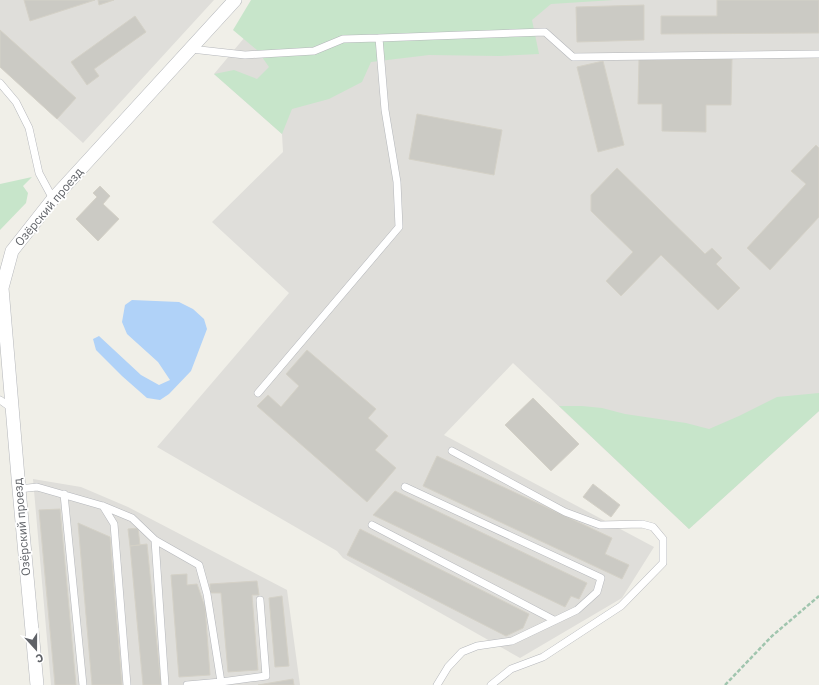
<svg xmlns="http://www.w3.org/2000/svg" width="819" height="685" font-family="'IBM Plex Sans',sans-serif">
<style>
.industrial{fill:#dfdeda}
.green{fill:#c7e5ca}
.water{fill:#b0d2f8}
.building{fill:#cbcac4;stroke:#d4d1c7}
.lines{fill:none;stroke-linecap:round;stroke-linejoin:round}
.lane-casing{stroke:#b5b7bb;stroke-width:8}
.street-casing{stroke:#b5b7bb;stroke-width:14}
.path{stroke:#a0c5ae;stroke-width:2.5;stroke-dasharray:4 2;stroke-linecap:butt}
.lane{stroke:#fff;stroke-width:7}
.street{stroke:#fff;stroke-width:13}
.labels{text-anchor:middle;stroke-width:3.5;stroke-linejoin:round;paint-order:stroke}
.street-label{font-size:12px;fill:#5f6267;stroke:#fff}
</style>
<rect width="100%" height="100%" fill="#f0efe8"/>
<!-- industrial -->
<path class="industrial" d="M0,0H214L83,143L0,67Z
M276,0H819V411L689,529L513,363L444,435L654,547L622,598L520,658L343,558L337,551L157,447L289,293L212,222L283,152L282,134L214,74Z
M33,479L81,487L128,507L287,590L300,685H51Z"/>
<!-- green -->
<path class="green" d="M251,0H614L551,4L532,20L539,54L500,56L429,55L371,62L362,82L329,99L292,109L282,134L214,74L234,70L257,79L269,67L257,50L233,30Z
M32,177L23,186L28,193L26,203L0,230V184Z
M819,393V411L689,529L559,406H582L602,408L625,414L686,423L709,429L739,416L777,397Z"/>
<!-- water -->
<path class="water" d="M132,300L179,302L193,309L204,319L207,329L191,371L169,394L160,400L147,398L122,376L96,350L93,339L99,336L141,375L159,385L170,380L158,362L127,334L122,322L125,305Z"/>
<!-- building -->
<path class="building" d="M24,0H95L30,21Z
M98,0H114L99,5Z
M717,0H819V33L661,34V16H717Z
M644,5V40L577,42L576,7Z
M135,16L146,32L94,69L99,76L87,85L71,62Z
M0,30L76,98L57,119L0,67Z
M639,59H732L731,105H706V132L662,131V104H638Z
M603,61L624,145L598,152L577,67Z
M417,114L502,130L494,175L409,159Z
M816,145L819,148V217L770,270L747,248L806,184L791,171Z
M617,168L705,254L712,248L722,258L716,264L740,288L718,310L661,255L621,296L606,281L633,252L591,211V195Z
M100,186L110,196L103,204L119,219L98,241L76,219L97,197L93,193Z
M307,350L376,409L368,418L388,436L375,450L396,468L367,502L257,406L268,395L281,407L299,386L286,374Z
M533,398L579,444L551,471L505,425Z
M437,456L612,538L605,554L629,565L622,579L423,486Z
M593,484L620,505L611,517L583,497Z
M395,491L587,583L579,599L571,596L565,607L373,515Z
M60,509L76,685H55L39,510Z
M78,523L110,537L122,685H92Z
M138,528L140,545L130,546L128,529Z
M360,529L529,614L523,628L506,636L347,555Z
M147,544L161,685H143L130,546Z
M187,574V585L197,584L205,607L210,675L179,677L171,575Z
M257,581L259,595H252L258,670L228,672L221,593H210V584Z
M282,596L289,666L275,667L269,598Z
M293,679L294,685H258Z"/>
<g class="lines">
<defs>
<path id="lane" d="M379,38L545,32L573,57L819,54
M191,49L245,55L314,51L343,39L379,38L385,110L397,182L399,227L258,393
M0,83L16,102L29,128L39,173L53,199
M0,400L13,409
M452,451L565,512L600,525L642,524L653,527L663,539V563L621,606L543,657L511,669L491,685
M405,487L601,578L597,592L577,610L512,641L477,646L462,652L448,667L437,685
M19,489L37,487L103,506L132,518L155,540L199,565L207,594L221,682L266,676L260,600
M64,494L83,685
M103,506L114,524L127,685
M372,525L554,620
M155,540L165,685
M187,685L221,682"/>
<path id="street" d="M37,685L19,489L2,288L12,251L53,199L235,0"/>
</defs>
<!-- lane casing -->
<use href="#lane" class="lane-casing"/>
<!-- street casing -->
<use href="#street" class="street-casing"/>
<!-- path -->
<path class="path" d="M725,685L772,636L819,596"/>
<!-- lane -->
<use href="#lane" class="lane"/>
<!-- street -->
<use href="#street" class="street"/>
</g>
<g class="labels">
<!-- street labels -->
<g class="street-label">
<text transform="translate(49 207) rotate(-50)" y="4">Озёрский проезд</text>
<text transform="translate(22 527) rotate(-95)" y="4">Озёрский проезд</text>
</g>
</g>
<!-- north arrow -->
<g transform="translate(36 649) rotate(159)" stroke="#ffffff" stroke-width="3" paint-order="stroke">
<path d="M0-3L7 15L0 10L-7 15Z" fill="#5f6267"/>
<text y="-6" font-size="11" font-weight="bold" text-anchor="middle" fill="#5f6267">С</text>
</g>
</svg>
